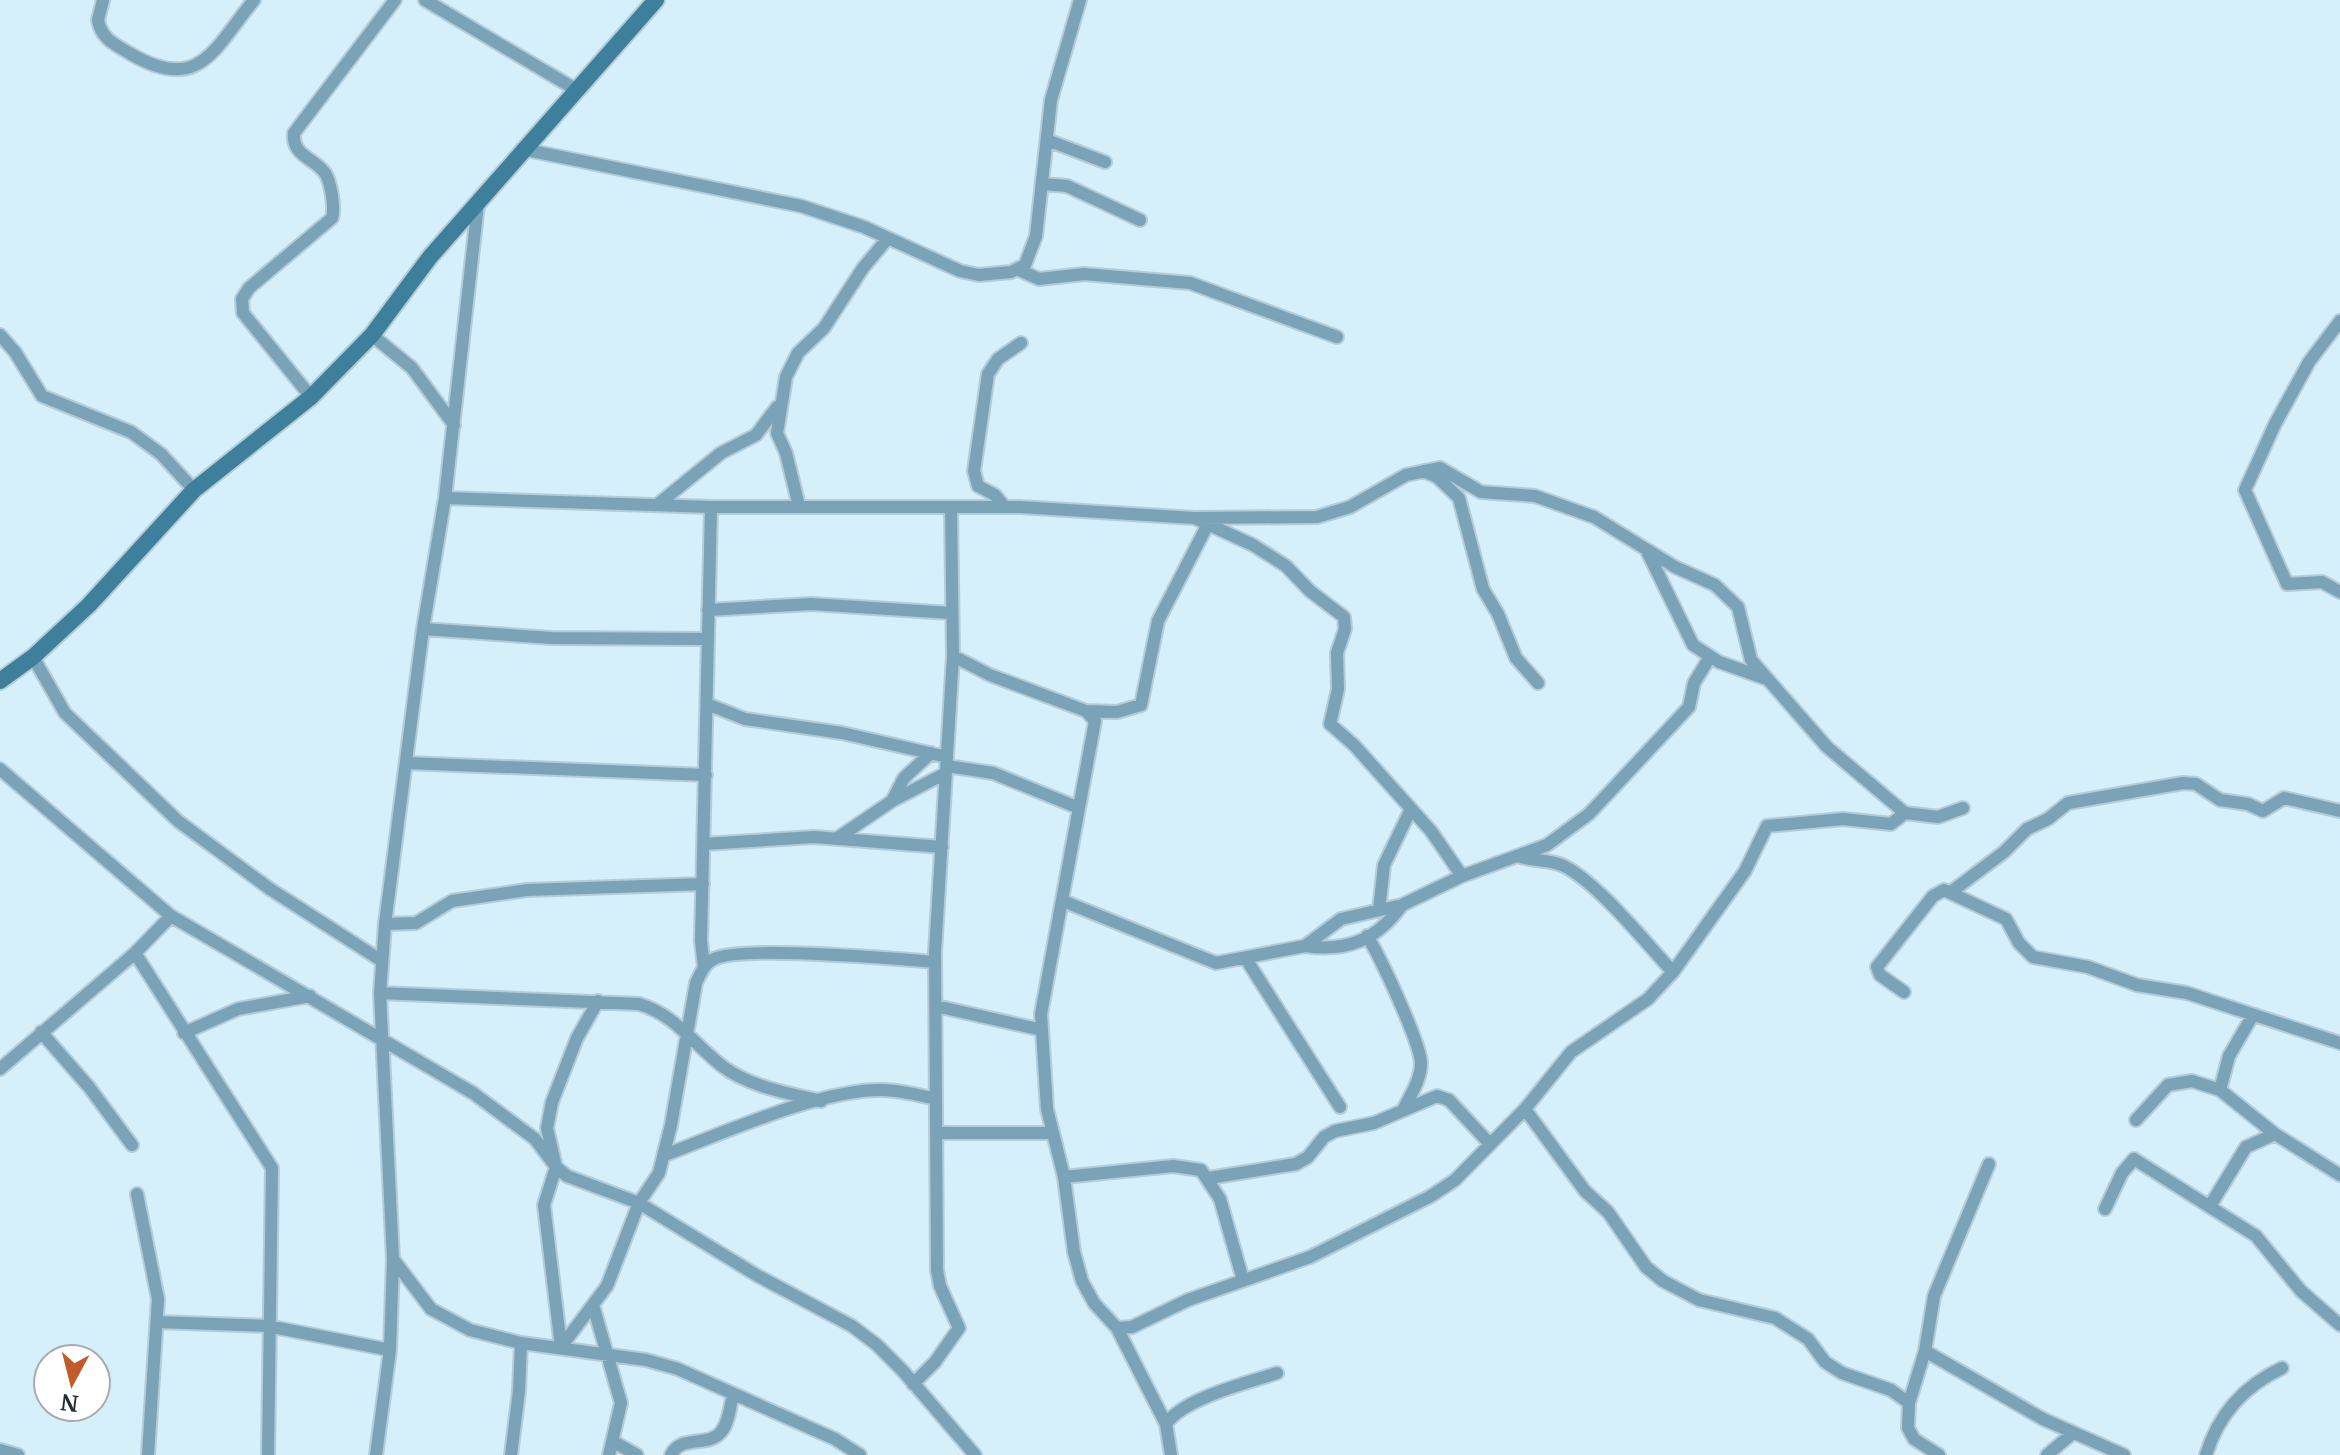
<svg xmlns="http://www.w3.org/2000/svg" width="2340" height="1455" font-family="Merriweather,serif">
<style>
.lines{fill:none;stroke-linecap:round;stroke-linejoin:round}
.street-casing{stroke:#b5ccd7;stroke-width:16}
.secondary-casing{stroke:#b5ccd7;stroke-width:20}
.street{stroke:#7aa3b7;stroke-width:12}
.secondary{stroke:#3e809c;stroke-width:16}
</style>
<rect width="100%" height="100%" fill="#d5effb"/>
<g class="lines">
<defs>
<path id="street" d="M103,0L98,20C101,39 116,45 131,54C199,94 214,49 254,0
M425,0L575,89
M1047,140L1105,162
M522,149L801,206L864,227L960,271L979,275L1011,272L1025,265L1036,236L1051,100L1080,0
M1043,184L1067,186L1140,220
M1019,270L1039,279L1084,274L1190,283L1337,337
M2340,321L2309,362L2275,424L2245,490L2287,584L2322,582L2340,592
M0,335L15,352L42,396L131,432L161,454L194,490
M372,335L412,368L454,425
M311,397L243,313L242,299L249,288L332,218C335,208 331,182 325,173C313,157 292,156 294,133L395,0
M1424,471L1437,477L1459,498L1483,589L1498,614L1516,658L1538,683
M445,498L711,507H1020L1194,518L1317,517L1350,507L1406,475L1440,468L1481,492L1535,496L1594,517L1675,567L1715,585L1738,607L1751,660L1827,747L1905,813L1938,817L1963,808
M657,505L721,453L756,435L777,407
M799,506L786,453L777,433L786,377L798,353L824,328L863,268L888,238
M1005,507L995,495L978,486L974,471L988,374L998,359L1021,343
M1197,519L1253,545L1286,566L1310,591L1344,617L1345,629L1337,653L1338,689L1330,724L1354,745L1431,831L1462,876
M1646,549L1693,645L1719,662L1764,678
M708,610L811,604L951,613
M423,629L552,638L707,639
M953,656L990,675L1086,711L1095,721L1041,1014L1047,1109L1064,1177L1074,1252L1082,1281L1094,1303L1117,1328L1132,1327L1188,1300L1310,1257L1431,1196L1455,1180L1525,1109L1571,1052L1648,999L1673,972L1745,871L1767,826L1843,819L1891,824L1905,813
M33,657L65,713L178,821L270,889L382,961
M707,704L745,719L842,733L947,757
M1086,711L1117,712L1141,705L1158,621L1208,524
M407,763L706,775
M947,766L993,773L1079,808
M0,769L171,916L473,1093L535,1139L556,1167L567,1176L639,1203L758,1276L852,1326L877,1345L903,1371L975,1455
M892,801L904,778L931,753
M839,837L892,801L946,773
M704,844L814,837L942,847
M1521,857C1535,861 1552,860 1564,866C1599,884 1645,942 1673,972
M1951,892L2004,852L2027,829L2048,819L2068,803L2183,783L2196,784L2220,800L2248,804L2263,811L2284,798L2340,811
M1063,901L1216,963L1305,946L1341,919L1402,905L1462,876L1547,845L1589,814L1689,707L1694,683L1710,657
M1379,910L1384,865L1411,809
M385,924L416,923L452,901L527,890L703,884
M1367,936C1380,956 1420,1042 1421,1063C1421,1080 1410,1096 1403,1110
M1305,946C1347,952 1377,940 1402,905
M135,953L272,1168L268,1455
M1246,959L1340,1107
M704,967L701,941L711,507
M1904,992L1880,975L1877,967L1933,896L1944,890L2006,919L2019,943L2033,957L2088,967L2137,985L2187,993L2340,1043
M380,993L639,1004C674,1014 694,1044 722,1066C750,1087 788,1093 821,1101
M936,1006L1042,1030
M41,1032L89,1087L132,1145
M184,1033L238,1009L310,996
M0,1069L135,953L171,916
M2220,1090L2229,1056L2253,1015
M1525,1109L1585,1191L1608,1212L1646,1267L1663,1281L1699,1300L1775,1318L1808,1339L1825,1362L1842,1373L1891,1390L1909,1403
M2136,1120L2168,1085L2192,1081L2220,1090L2275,1134L2340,1175
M936,1133H1052
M665,1155C723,1133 821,1089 882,1090C900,1090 918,1095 936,1099
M1064,1177L1173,1166L1201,1170L1220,1199L1243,1280
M1209,1178L1296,1164L1308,1157L1324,1137L1335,1131L1374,1123L1437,1096L1449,1100L1489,1143
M137,1194L158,1299L148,1455
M2210,1206L2246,1147L2275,1134
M2105,1209L2122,1173L2134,1159L2256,1236L2301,1291L2340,1325
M393,1259L431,1309L470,1330L521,1343L646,1360L678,1369L835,1439L860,1455
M593,1305L621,1403L609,1455
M157,1322L268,1326L390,1350
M1117,1328L1166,1424
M561,1347L607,1286L639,1203L659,1173L671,1125L696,983C700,975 704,963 714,959C741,945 898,959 935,962
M561,1347L544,1205L556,1167L547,1128L552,1102L577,1038L598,1001
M1925,1351L2043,1419L2124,1455
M913,1384L935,1362L959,1328L940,1286L937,1270L935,952L953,656L951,508
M614,1442L637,1455
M0,1450L18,1455
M376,1455L390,1350L393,1259L380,993L385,924L423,629L445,498L478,204
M511,1455L519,1391L521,1343
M671,1455C681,1434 708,1448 721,1432C729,1423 730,1406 733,1395
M1171,1455L1166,1424C1184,1398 1247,1383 1277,1373
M1939,1455L1914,1439L1908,1428L1909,1403L1925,1351L1934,1296L1989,1164
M2047,1455L2073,1433
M2206,1455C2218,1415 2244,1386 2282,1368"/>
<path id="secondary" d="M0,681L33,657L89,605L194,490L311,397L372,335L430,257L656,0"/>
</defs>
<!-- street casing -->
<use href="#street" class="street-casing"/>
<!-- secondary casing -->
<use href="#secondary" class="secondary-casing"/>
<!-- street -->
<use href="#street" class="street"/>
<!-- secondary -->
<use href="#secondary" class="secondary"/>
</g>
<!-- north arrow -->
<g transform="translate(72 1383) rotate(187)"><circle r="38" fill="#ffffff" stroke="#a7abad" stroke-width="2"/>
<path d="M0-6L14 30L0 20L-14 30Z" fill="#c15b2b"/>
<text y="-12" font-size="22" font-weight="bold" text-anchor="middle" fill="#242d32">N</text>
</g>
</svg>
